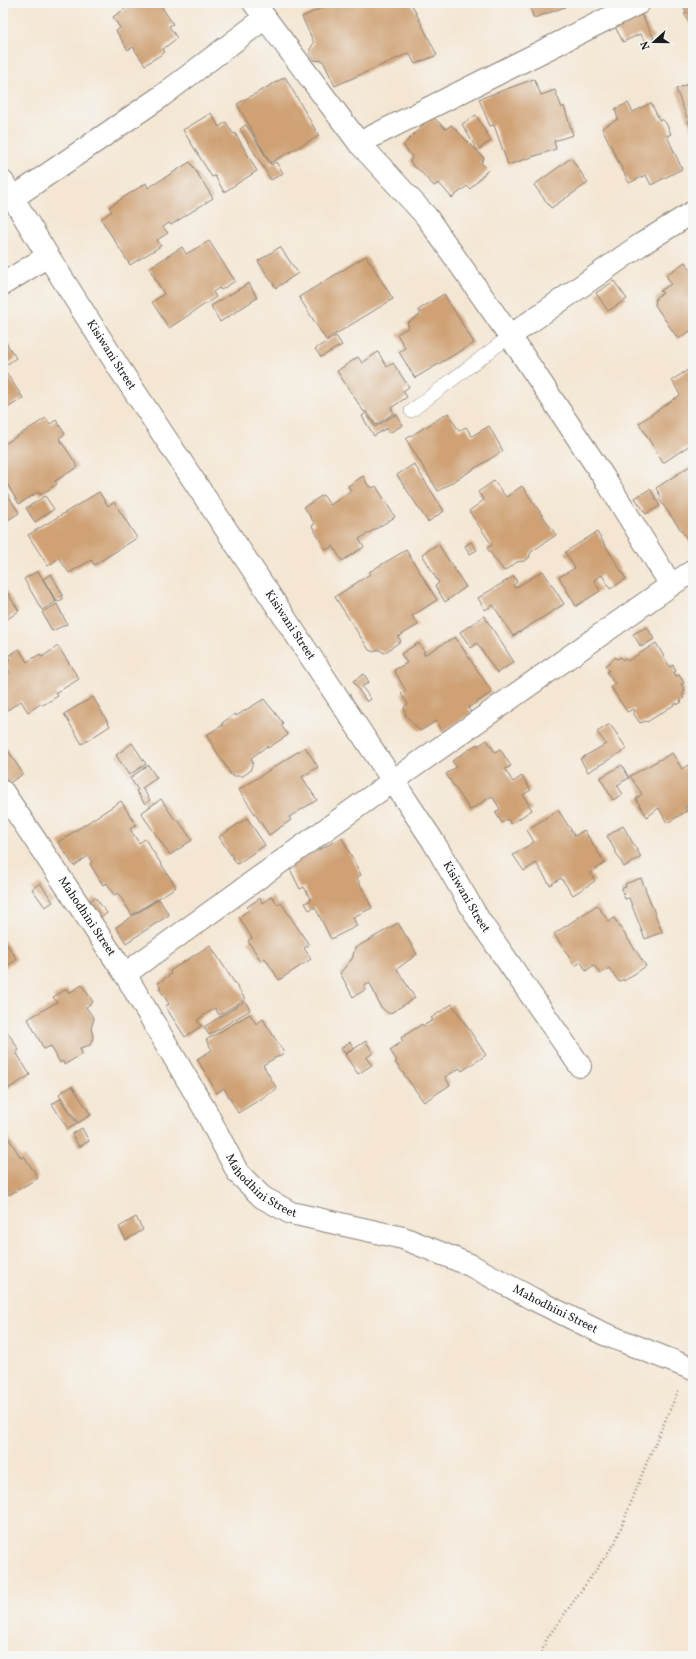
<svg xmlns="http://www.w3.org/2000/svg" width="696" height="1659" viewBox="0 0 696 1659" font-family="Vollkorn,serif">
<style>
.building{fill:#cfa174}
.lines{fill:none;stroke-linecap:round;stroke-linejoin:round}
.lane-casing{stroke:#888178;stroke-width:14}
.street-casing{stroke:#888178;stroke-width:24}
.path{stroke:#888178;stroke-width:2.5;stroke-dasharray:1 3;stroke-linecap:butt}
.lane{stroke:#fff;stroke-width:13}
.street{stroke:#fff;stroke-width:22}
.labels{text-anchor:middle;dominant-baseline:central;stroke-width:3;stroke-linejoin:round;paint-order:stroke}
.street-label{font-size:12px;fill:#1c1c1c;stroke:#f6f6f2}
</style>
<rect width="100%" height="100%" fill="#f6f6f2"/>
<filter id="ink" filterUnits="userSpaceOnUse"><feTurbulence type="fractalNoise" baseFrequency=".025" numOctaves="2"/><feDisplacementMap in="SourceGraphic" scale="8" xChannelSelector="R" yChannelSelector="G"/><feConvolveMatrix kernelMatrix="1 2 1 2 8 2 1 2 1" color-interpolation-filters="sRGB"/></filter>
<filter id="wash" filterUnits="userSpaceOnUse"><feTurbulence type="fractalNoise" baseFrequency=".012" numOctaves="4" result="noise"/><feDisplacementMap in="SourceGraphic" scale="16" xChannelSelector="R" yChannelSelector="G"/><feGaussianBlur stdDeviation="0.9" result="paint"/><feColorMatrix in="noise" values="0 0 0 0 0 0 0 0 0 0 0 0 0 0 0 0 0 1.4 0 .05"/><feComposite in="paint" operator="in"/></filter>
<g filter="url(#wash)">
<rect width="100%" height="100%" fill="#f4e6d3"/>
<g id="blocks">
<g class="building">
<polygon points="133,3 159,3 173,24 169,26 177,38 163,49 165,52 145,65 133,47 128,50 116,31 120,28 113,17"/>
<polygon points="332,3 411,3 437,55 415,64 409,53 335,86 323,61 314,60 310,54 310,49 314,43 302,17"/>
<polygon points="528,3 563,3 565,7 534,18"/>
<polygon points="687,3 693,3 693,28 684,14 687,13 684,8 687,5"/>
<polygon points="639,10 654,38 646,42 640,34 623,42 613,23"/>
<polygon points="285,77 319,136 270,163 237,104"/>
<polygon points="534,79 541,95 555,90 562,108 564,106 573,135 554,141 556,149 508,165 494,125 490,126 479,99"/>
<polygon points="693,82 693,134 676,89"/>
<polygon points="628,103 633,112 651,103 660,121 662,119 666,123 671,134 667,136 682,169 651,185 646,175 629,183 602,128 618,119 615,109"/>
<polygon points="211,113 219,127 226,122 233,134 235,133 257,171 224,192 215,176 212,177 183,130"/>
<polygon points="476,115 491,141 477,150 462,124"/>
<polygon points="432,116 446,129 451,125 484,158 481,163 488,170 470,189 467,186 452,198 439,183 434,186 419,170 413,166 410,161 412,157 403,145"/>
<polygon points="246,125 271,165 276,162 283,173 271,180 240,129"/>
<polygon points="571,158 588,183 551,208 534,185"/>
<polygon points="190,162 213,198 171,225 169,223 163,227 168,233 157,240 161,246 130,265 101,219 112,211 109,207 146,183 148,188"/>
<polygon points="209,241 235,281 221,290 219,288 213,292 216,297 169,328 152,302 164,294 149,268 182,247 186,254"/>
<polygon points="280,247 298,273 276,288 258,261"/>
<polygon points="366,256 393,299 326,340 299,297"/>
<polygon points="685,262 693,274 693,329 678,339 655,305 656,297 663,293 660,291 671,284 666,275"/>
<polygon points="614,281 627,299 608,311 596,293"/>
<polygon points="249,283 257,298 220,322 211,306"/>
<polygon points="444,294 474,343 415,378 399,352 405,348 397,334 409,327 407,323 421,314 418,310"/>
<polygon points="336,336 342,345 321,357 315,349"/>
<polygon points="3,338 16,358 3,367"/>
<polygon points="378,352 387,367 393,363 409,387 403,391 407,397 391,408 394,413 376,425 366,411 364,412 337,371 358,357 362,363"/>
<polygon points="3,368 23,398 3,411"/>
<polygon points="691,368 693,370 693,443 663,463 639,423 680,395 672,380"/>
<polygon points="366,413 375,427 396,414 403,425 389,433 387,428 374,436 362,416"/>
<polygon points="448,413 459,431 466,427 472,436 489,426 503,451 438,491 406,439"/>
<polygon points="46,418 50,424 56,420 65,434 59,438 78,467 55,481 57,484 40,495 38,492 19,504 3,477 3,445"/>
<polygon points="414,464 444,511 428,522 397,475"/>
<polygon points="693,464 693,547 659,499 661,497 656,488"/>
<polygon points="363,476 369,487 371,486 373,488 376,486 395,517 359,539 364,547 342,561 333,546 326,550 312,526 315,524 304,507 323,495 330,505 351,491 348,486"/>
<polygon points="494,481 506,497 522,486 556,535 531,552 529,558 524,561 517,562 504,571 487,548 492,545 469,511 484,500 478,492"/>
<polygon points="3,487 19,513 3,523"/>
<polygon points="650,489 660,506 646,514 635,498"/>
<polygon points="99,492 108,506 114,502 137,538 94,565 91,560 69,573 59,558 48,566 28,535"/>
<polygon points="45,496 54,509 35,522 26,508"/>
<polygon points="597,532 626,579 610,589 602,575 594,580 600,591 576,606 559,577 575,568 565,552"/>
<polygon points="471,542 477,550 470,554 465,546"/>
<polygon points="438,544 466,587 445,602 435,586 439,583 422,554"/>
<polygon points="406,550 437,600 412,616 418,625 398,637 401,641 384,653 378,649 374,652 369,650 335,597 370,574 369,572"/>
<polygon points="38,571 56,602 42,610 24,579"/>
<polygon points="543,571 564,604 513,636 493,605 485,610 478,598 514,576 517,582 513,585 515,588"/>
<polygon points="51,574 63,595 61,596 63,599 57,602 43,579"/>
<polygon points="3,586 19,611 3,622"/>
<polygon points="57,604 67,624 52,631 42,612"/>
<polygon points="484,616 514,662 497,673 477,643 471,648 460,632"/>
<polygon points="647,627 654,639 641,647 633,634"/>
<polygon points="455,637 492,692 468,708 472,713 442,732 436,721 420,731 406,716 404,707 408,704 401,694 406,691 394,670 407,663 401,654 418,643 425,652 423,653 424,655"/>
<polygon points="656,643 670,667 673,665 676,671 674,672 676,676 679,675 684,683 681,684 685,690 683,693 684,695 682,696 684,698 680,701 682,702 677,705 677,703 647,722 646,721 640,723 633,713 635,712 634,709 627,712 611,687 615,684 607,673 609,670 605,666 616,657 617,659 621,657 623,660 625,658 628,661"/>
<polygon points="58,646 79,679 56,693 58,696 43,705 42,703 28,712 21,701 3,713 3,678 11,673 5,662 10,659 8,656 19,649 27,662 40,654 42,657"/>
<polygon points="364,674 369,682 362,687 371,699 367,702 353,681"/>
<polygon points="93,697 110,726 82,744 64,714"/>
<polygon points="264,699 283,723 281,725 288,735 268,748 267,746 251,758 253,762 250,771 243,776 232,776 206,735 223,725 222,723 235,714 236,716"/>
<polygon points="610,724 627,749 588,772 580,759 606,744 597,732"/>
<polygon points="487,740 495,752 500,749 511,766 505,769 513,782 522,776 531,790 523,795 532,810 511,824 507,819 502,823 495,812 500,809 492,796 470,810 446,774 456,767 452,761 477,744 478,746"/>
<polygon points="132,743 146,764 129,775 116,755"/>
<polygon points="6,747 23,774 9,783 3,774 3,749"/>
<polygon points="305,747 318,767 302,777 317,800 289,817 291,820 269,835 239,790"/>
<polygon points="672,753 682,769 688,765 693,774 693,781 689,783 693,788 693,797 692,804 685,807 687,811 667,823 659,808 647,817 636,799 642,794 630,776"/>
<polygon points="148,765 157,778 142,788 150,800 145,804 136,791 138,790 130,778"/>
<polygon points="622,765 629,778 617,785 623,794 613,800 600,778"/>
<polygon points="161,799 176,821 178,820 192,840 170,855 141,813"/>
<polygon points="121,801 136,825 130,829 139,843 145,839 176,887 132,915 118,893 114,895 107,883 103,885 90,864 92,862 88,856 74,866 58,842"/>
<polygon points="558,810 575,836 584,830 605,863 590,873 595,881 573,895 561,878 550,885 536,863 524,871 513,855 534,842 527,830"/>
<polygon points="247,818 265,845 237,864 219,837"/>
<polygon points="623,826 641,857 624,867 607,836"/>
<polygon points="342,838 361,875 357,878 372,908 353,917 357,926 331,939 315,907 309,910 305,903 311,900 304,887 300,889 288,865"/>
<polygon points="641,878 662,932 645,939 629,898 625,899 622,891 622,888 626,887 625,884"/>
<polygon points="40,883 53,902 45,907 32,889"/>
<polygon points="272,896 278,905 281,903 309,945 304,948 311,959 279,980 265,958 261,961 248,941 252,938 239,917 249,910 247,907 260,898 262,903"/>
<polygon points="95,897 107,913 98,920 86,905"/>
<polygon points="159,899 169,915 126,943 116,927"/>
<polygon points="597,905 609,922 614,918 646,966 624,981 623,979 619,982 609,968 600,974 594,965 586,971 581,962 575,966 554,934"/>
<polygon points="398,923 417,954 397,969 415,998 389,1014 380,1006 370,983 364,986 365,990 353,997 340,973 352,959 355,948"/>
<polygon points="3,939 17,959 3,969"/>
<polygon points="210,945 245,999 219,1015 215,1008 197,1020 201,1026 185,1037 165,1006 169,1004 159,988 161,987 158,983 171,974 170,971"/>
<polygon points="82,985 93,1002 86,1007 94,1019 91,1028 93,1037 90,1045 80,1048 82,1054 64,1065 63,1061 60,1063 51,1046 44,1049 28,1019 57,1002 53,997 67,989 69,993"/>
<polygon points="245,1001 250,1010 209,1035 204,1027"/>
<polygon points="452,1004 486,1055 462,1071 460,1068 445,1077 450,1085 424,1102 395,1062 397,1061 390,1050 403,1041 401,1038 422,1024 423,1026 433,1020 431,1018"/>
<polygon points="250,1014 256,1024 263,1019 284,1053 263,1065 277,1089 238,1113 224,1088 217,1093 197,1059 212,1050 206,1040"/>
<polygon points="5,1028 19,1050 16,1052 30,1075 3,1092 3,1029"/>
<polygon points="366,1041 373,1053 366,1058 372,1065 358,1074 345,1055"/>
<polygon points="350,1042 354,1048 345,1054 341,1048"/>
<polygon points="72,1086 91,1115 78,1123 59,1094"/>
<polygon points="60,1099 77,1124 68,1129 52,1104"/>
<polygon points="82,1128 89,1141 79,1147 72,1134"/>
<polygon points="6,1134 21,1158 24,1156 38,1178 9,1195 3,1185 3,1135"/>
<polygon points="136,1217 143,1230 126,1240 119,1227"/>
</g>
</g>
</g>
<g filter="url(#ink)">
<use href="#blocks" fill-opacity="0" stroke="#888178" stroke-width="1"/>
<g class="lines">
<defs>
<polyline id="lane" points="411,411 510,336"/>
<g id="street">
<polyline points="254,3 359,143 426,216 510,336 609,485 671,585"/>
<polyline points="359,143 639,3"/>
<path id="s1" d="M3,182L48,256L119,368L433,841L479,920L580,1066"/>
<polyline points="13,198 159,98 265,18"/>
<polyline points="3,284 48,256"/>
<polyline points="510,336 640,245 693,212"/>
<path id="s2" d="M3,792L125,974L204,1108L238,1173L262,1197L291,1213L403,1238L470,1265L533,1299L602,1333L693,1369"/>
<polyline points="125,974 393,781 671,585 693,571"/>
</g>
</defs>
<use href="#lane" class="lane-casing"/>
<use href="#street" class="street-casing"/>
<g class="path">
<polyline points="692,1344 693,1337"/>
<polyline points="540,1656 546,1640 615,1543 647,1462 679,1389"/>
</g>
<use href="#lane" class="lane"/>
<use href="#street" class="street"/>
</g>
</g>
<g class="labels">
<g class="street-label">
<text stroke="none"><textPath href="#s1" startOffset="204">Kisiwani Street</textPath></text>
<text stroke="none"><textPath href="#s1" startOffset="528">Kisiwani Street</textPath></text>
<text stroke="none"><textPath href="#s1" startOffset="852">Kisiwani Street</textPath></text>
<text stroke="none"><textPath href="#s2" startOffset="150">Mahodhini Street</textPath></text>
<text stroke="none"><textPath href="#s2" startOffset="474">Mahodhini Street</textPath></text>
<text stroke="none"><textPath href="#s2" startOffset="798">Mahodhini Street</textPath></text>
</g>
</g>
<rect width="696" height="1659" fill="none" stroke="#f6f6f2" stroke-width="16"/>
<g transform="translate(654 42) rotate(249)" stroke="#f6f6f2" stroke-width="3" paint-order="stroke">
<path d="M0-3L7 15L0 10L-7 15Z" fill="#1c1c1c"/>
<text y="-6" font-size="11" font-weight="bold" text-anchor="middle" fill="#1c1c1c">N</text>
</g>
</svg>
